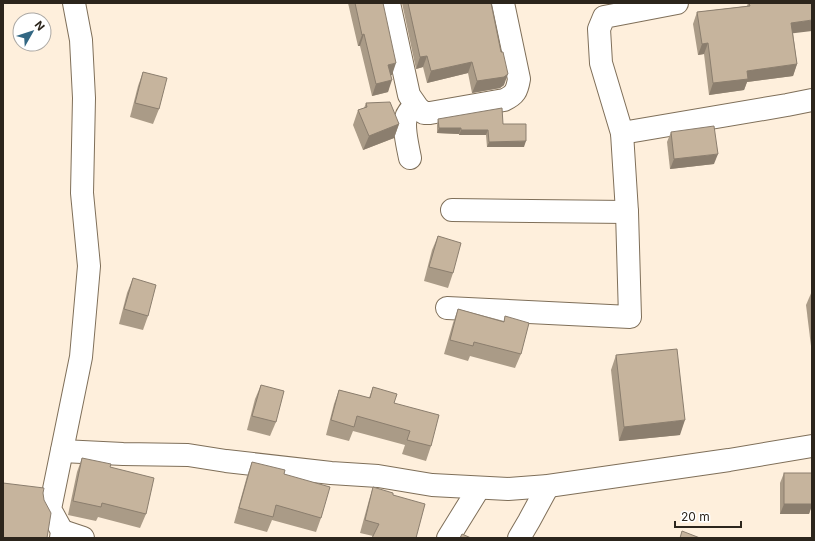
<svg xmlns="http://www.w3.org/2000/svg" width="815" height="541" viewBox="0 0 815 541" font-family="Inter,sans-serif">
<style>
.lines{fill:none;stroke-linecap:round;stroke-linejoin:round}
.minor-casing{stroke:#7f6f59;stroke-width:24}
.minor{stroke:#fff;stroke-width:22}
.wall{fill:#aa9b87}
.shaded-wall{fill:#8b7e6e}
.building{fill:#c6b49d;stroke:#8b7e6e}
</style>
<rect width="100%" height="100%" fill="#feefdc"/>
<g class="lines">
<defs>
<g id="minor">
<path d="M389,3L409,95L418,108L424,113H430L504,100C515,95 517,91 519,79L503,3"/>
<polyline points="622,133 787,105 812,100"/>
<path d="M410,158C408,148 403,127 406,118C407,113 411,109 415,105"/>
<polyline points="452,210 627,212"/>
<polyline points="447,308 630,317 627,212 622,133 601,63 599,29 604,17 677,3"/>
<polyline points="62,451 123,454 188,455 226,461 331,473 378,476 432,485 508,489 548,486 729,460 812,446"/>
<polyline points="62,531 83,538"/>
<polyline points="61,538 62,531 50,509 81,357 89,266 82,193 84,98 81,40 74,3"/>
<polyline points="448,538 479,488"/>
<polyline points="519,538 529,521 548,486"/>
</g>
</defs>
<use href="#minor" class="minor-casing"/>
<use href="#minor" class="minor"/>
</g>
<g class="wall">
<polygon points="348,3 383,3 392,75 391,75 388,92 372,96 360,46 358,46"/>
<polygon points="402,3 491,3 504,85 500,88 472,93 468,73 427,83 423,67 416,69"/>
<polygon points="748,3 812,3 793,33 797,64 793,76 747,82 744,90 709,95 704,54 698,55 693,24 697,12 747,6"/>
<polygon points="143,72 159,109 153,124 130,117 138,86"/>
<polygon points="366,103 399,124 394,138 363,150 353,125 358,110 364,108"/>
<polygon points="438,119 503,124 524,147 487,147 486,135 459,135 459,134 437,133 437,125"/>
<polygon points="671,132 714,164 670,169 667,142"/>
<polygon points="438,236 453,273 448,288 424,281 432,250"/>
<polygon points="133,278 148,316 143,330 119,324 127,293"/>
<polygon points="812,291 812,346 811,346 806,305"/>
<polygon points="458,309 504,321 505,316 521,354 515,368 470,356 468,361 444,354 453,323"/>
<polygon points="616,355 680,435 619,441 611,370"/>
<polygon points="261,385 276,422 270,436 247,430 255,399"/>
<polygon points="373,387 394,403 431,446 426,461 402,454 405,445 353,431 349,441 326,435 334,404 339,390 369,398"/>
<polygon points="82,458 110,467 146,514 140,528 98,517 96,521 68,515 77,472"/>
<polygon points="252,462 284,474 321,518 316,532 272,520 267,532 234,523 247,476"/>
<polygon points="784,473 812,473 812,505 809,514 780,514 780,483"/>
<polygon points="373,487 393,495 416,538 373,536 360,533 369,500"/>
</g>
<g class="shaded-wall">
<polygon points="812,20 812,31 787,34 791,23"/>
<polygon points="364,34 360,46 358,46 362,35"/>
<polygon points="708,43 704,54 698,55 702,44"/>
<polygon points="427,56 423,67 416,69 420,57"/>
<polygon points="472,62 468,73 427,83 431,71"/>
<polygon points="396,63 392,75 384,77 388,65"/>
<polygon points="797,64 793,76 747,82 744,90 709,95 713,83 747,71"/>
<polygon points="508,74 504,85 500,88 472,93 477,81"/>
<polygon points="392,80 388,92 372,96 376,84"/>
<polygon points="399,124 394,138 363,150 369,136"/>
<polygon points="439,128 461,128 459,134 437,133"/>
<polygon points="461,130 488,130 486,135 459,135"/>
<polygon points="526,141 524,147 487,147 489,142"/>
<polygon points="718,154 714,164 670,169 674,159"/>
<polygon points="685,420 680,435 619,441 624,427"/>
<polygon points="784,504 812,504 812,505 809,514 780,514"/>
</g>
<g class="building">
<polygon points="355,3 383,3 396,63 388,65 392,80 376,84 364,34 362,35"/>
<polygon points="408,3 491,3 501,52 503,52 508,74 504,77 477,81 472,62 431,71 427,56 420,57"/>
<polygon points="749,3 812,3 812,20 791,23 797,64 747,71 748,79 713,83 708,43 702,44 697,12 750,6"/>
<polygon points="143,72 167,78 159,109 135,103"/>
<polygon points="390,102 399,124 369,136 358,110 367,107 366,103"/>
<polygon points="502,108 503,124 526,124 526,141 489,142 488,130 461,130 461,128 439,128 438,119"/>
<polygon points="714,126 718,154 674,159 671,132"/>
<polygon points="438,236 461,243 453,273 429,267"/>
<polygon points="133,278 156,285 148,316 124,309"/>
<polygon points="458,309 504,322 505,316 529,323 521,354 474,342 473,346 450,340"/>
<polygon points="677,349 685,420 624,427 616,355"/>
<polygon points="261,385 284,391 276,422 252,416"/>
<polygon points="373,387 397,394 394,403 439,415 431,446 407,440 410,431 357,416 354,427 331,420 339,390 370,398"/>
<polygon points="82,458 111,464 110,467 154,478 146,514 102,503 101,507 73,501"/>
<polygon points="252,462 285,470 284,474 330,487 321,518 276,505 273,517 239,508"/>
<rect x="784" y="473" width="28" height="31"/>
<polygon points="3,483 44,488 43,493 44,500 51,513 47,538 3,538"/>
<polygon points="373,487 393,493 393,495 425,504 416,538 372,538 379,524 365,520"/>
<polygon points="682,531 700,538 680,538"/>
<polygon points="462,534 471,538 460,538"/>
</g>
<rect width="815" height="541" fill="none" stroke="#2c251c" stroke-width="8"/>
<g transform="translate(32 32) rotate(51)"><circle r="19" fill="#ffffff" stroke="#aba8a4"/>
<path d="M0-3L7 15L0 10L-7 15Z" fill="#326783"/>
<text y="-6" font-size="11" font-weight="bold" text-anchor="middle" fill="#2c251c">N</text>
</g>
<path d="M675 521v6h66v-6" fill="none" stroke="#2c251c" stroke-width="2"/>
<text x="681" y="521" font-size="12" fill="#2c251c" stroke="#ffffff" stroke-width="3" paint-order="stroke">20 m</text>
</svg>
